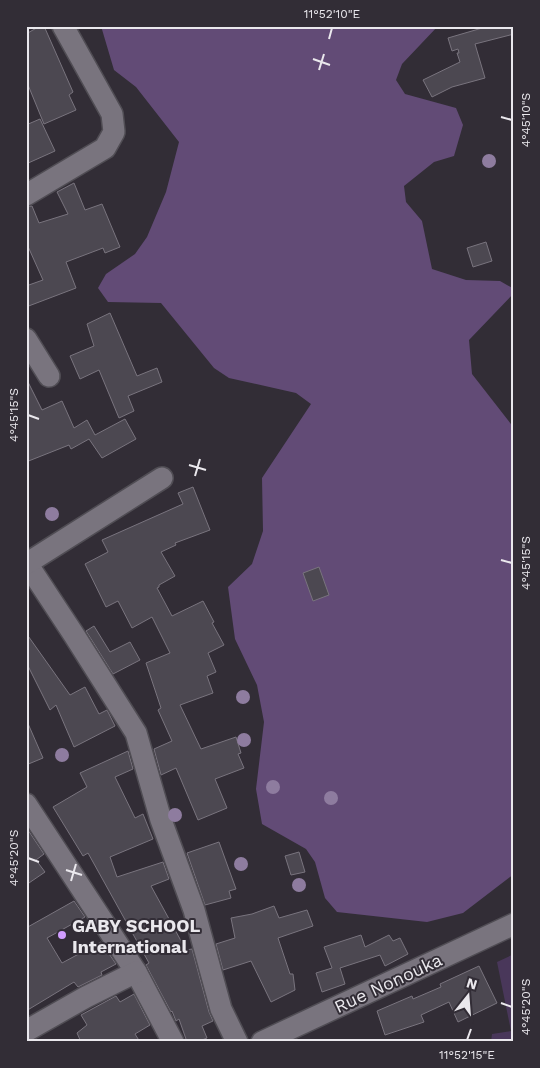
<svg xmlns="http://www.w3.org/2000/svg" width="540" height="1068" viewBox="0 0 540 1068" font-family="'Work Sans',sans-serif">
<style>
.green{fill:#49375a}
.forest{fill:#624b76}
.building{fill:#4c4851;stroke:#79747e}
.lines{fill:none;stroke-linecap:round;stroke-linejoin:round}
.street-casing{stroke:#504d54;stroke-width:24}
.street{stroke:#79747e;stroke-width:21}
.tree{fill:#8e7c9f}
.ticks{fill:none;stroke:#eae8ed;stroke-width:2}
.poi-dot{fill:#d09dff;stroke:#322d36;stroke-width:2}
.labels{text-anchor:middle;dominant-baseline:central;stroke-width:4;stroke-linejoin:round;paint-order:stroke}
.poi-label{font-size:18px;font-weight:bold;fill:#eae8ed;stroke:#322d36;text-anchor:start}
.street-label{font-size:18px;fill:#eae8ed;stroke:#322d36}
.neatline{fill:none;stroke:#eae8ed;stroke-width:2}
.ticks-label{font-size:12px;text-anchor:middle;fill:#eae8ed}
</style>
<rect width="100%" height="100%" fill="#322d36"/>
<polygon class="green" points="514,954 514,1042 491,1042 492,1034 511,1031 497,962"/>
<polygon class="forest" points="101,26 438,26 402,64 396,80 405,94 456,108 463,125 454,156 434,162 404,186 406,202 422,221 432,269 466,280 500,281 514,289 514,293 469,340 472,374 514,428 514,874 463,913 427,922 337,912 325,898 315,862 306,849 262,824 256,789 264,722 257,685 235,639 228,587 252,564 263,531 262,478 311,404 296,393 229,378 214,368 161,303 108,302 98,288 106,274 135,254 147,237 166,192 179,142 136,87 114,70"/>
<g class="building">
<polygon points="40,26 44,26 73,92 69,95 76,110 44,124 26,80 26,34"/>
<polygon points="489,26 514,26 514,34 475,44 485,78 452,87 432,97 423,80 460,62 457,53 459,53 458,49 452,51 448,38"/>
<polygon points="40,119 55,151 26,164 26,125"/>
<polygon points="74,183 85,210 102,204 120,247 105,253 103,248 66,262 76,288 26,307 26,286 43,280 26,242 26,207 32,206 39,223 68,214 57,192"/>
<polygon points="486,242 492,261 473,267 467,248"/>
<polygon points="110,313 137,376 157,368 162,382 128,396 134,411 119,418 99,370 80,379 70,356 94,346 87,324"/>
<polygon points="26,378 42,410 62,401 74,428 87,420 95,435 125,419 136,439 102,458 89,439 71,449 69,445 26,462"/>
<polygon points="193,487 210,530 175,543 176,545 161,552 175,576 159,585 159,587 157,588 172,616 203,601 214,622 212,623 224,645 208,653 216,672 207,676 213,693 180,705 201,749 236,737 241,753 238,754 244,768 215,779 227,808 198,820 176,768 161,775 154,749 172,741 158,710 161,708 146,663 170,653 152,617 132,628 118,601 106,607 85,564 108,552 102,540 183,504 178,493"/>
<polygon points="319,567 329,595 313,601 303,573"/>
<polygon points="94,626 110,652 130,642 140,660 113,674 86,631"/>
<polygon points="26,633 70,695 85,687 99,714 107,710 115,726 74,747 56,705 50,710 26,662"/>
<polygon points="26,719 43,758 26,765"/>
<polygon points="128,751 133,769 115,777 135,818 143,814 153,839 110,857 117,877 163,862 169,879 151,886 186,950 192,949 209,1012 213,1021 202,1026 207,1038 197,1042 187,1042 179,1019 176,1021 172,1011 171,1012 146,965 149,963 88,853 83,856 53,807 87,787 80,773"/>
<polygon points="26,827 44,854 36,860 45,872 26,885"/>
<polygon points="219,842 236,889 229,891 231,898 205,905 187,853"/>
<polygon points="299,852 305,872 291,875 285,856"/>
<polygon points="74,901 85,917 47,938 62,963 101,942 116,964 101,972 102,975 78,987 74,982 26,1011 26,928"/>
<polygon points="274,906 279,918 307,910 313,926 278,938 290,974 293,974 295,990 271,1002 251,961 223,970 216,944 235,938 231,918 252,914"/>
<polygon points="361,935 365,947 389,935 393,941 400,938 408,954 385,966 380,955 340,968 345,984 322,992 316,973 332,968 324,947"/>
<polygon points="479,966 497,1003 458,1022 449,1002 421,1015 424,1022 385,1035 377,1011 412,996 413,999 441,987 440,984"/>
<polygon points="134,994 150,1025 135,1034 140,1042 81,1042 77,1033 87,1025 81,1015 116,996 120,1002"/>
</g>
<g class="lines">
<defs>
<g id="street">
<polyline points="26,195 105,148 114,132 112,114 63,26"/>
<polyline points="26,339 49,376"/>
<polyline points="26,562 74,635 136,733 161,820 194,910 221,1009 237,1042"/>
<polyline points="26,564 162,478"/>
<polyline points="26,804 136,972 173,1042"/>
<polyline points="26,1031 86,997 136,972"/>
<polyline points="262,1042 514,924"/>
</g>
</defs>
<use href="#street" class="street-casing"/>
<use href="#street" class="street"/>
</g>
<g class="tree">
<circle cx="489" cy="161" r="7"/>
<circle cx="52" cy="514" r="7"/>
<circle cx="243" cy="697" r="7"/>
<circle cx="244" cy="740" r="7"/>
<circle cx="62" cy="755" r="7"/>
<circle cx="273" cy="787" r="7"/>
<circle cx="331" cy="798" r="7"/>
<circle cx="175" cy="815" r="7"/>
<circle cx="241" cy="864" r="7"/>
<circle cx="299" cy="885" r="7"/>
</g>
<path class="ticks" d="M329,39L332,28M313,59L330,65M319,70L324,54M501,117L512,120M28,415L39,419M189,465L206,470M195,476L200,459M501,560L512,563M28,858L39,862M66,870L82,875M71,881L76,864M501,1003L512,1007M467,1040L471,1029"/>
<circle class="poi-dot" cx="62" cy="935" r="5"/>
<g class="labels">
<g class="poi-label">
<text x="72" y="925">GABY SCHOOL<tspan x="72" dy="21">International</tspan></text>
</g>
<g class="street-label">
<text transform="translate(388 983) rotate(-25)">Rue Nonouka</text>
</g>
</g>
<rect width="540" height="1068" fill="none" stroke="#322d36" stroke-width="55"/>
<g transform="translate(468 996) rotate(17)" stroke="#322d36" stroke-width="4" paint-order="stroke">
<path d="M0-4L9 19L0 12L-9 19Z" fill="#eae8ed"/>
<text y="-8" font-size="14" font-weight="bold" text-anchor="middle" fill="#eae8ed">N</text>
</g>
<rect x="28" y="28" width="484" height="1012" class="neatline"/>
<g class="ticks-label">
<text x="332" y="18">11°52'10"E</text>
<text transform="translate(526 120) rotate(-90)" y="4">4°45'10"S</text>
<text transform="translate(14 415) rotate(-90)" y="4">4°45'15"S</text>
<text transform="translate(526 563) rotate(-90)" y="4">4°45'15"S</text>
<text transform="translate(14 858) rotate(-90)" y="4">4°45'20"S</text>
<text transform="translate(526 1007) rotate(-90)" y="4">4°45'20"S</text>
<text x="467" y="1059">11°52'15"E</text>
</g>
</svg>
